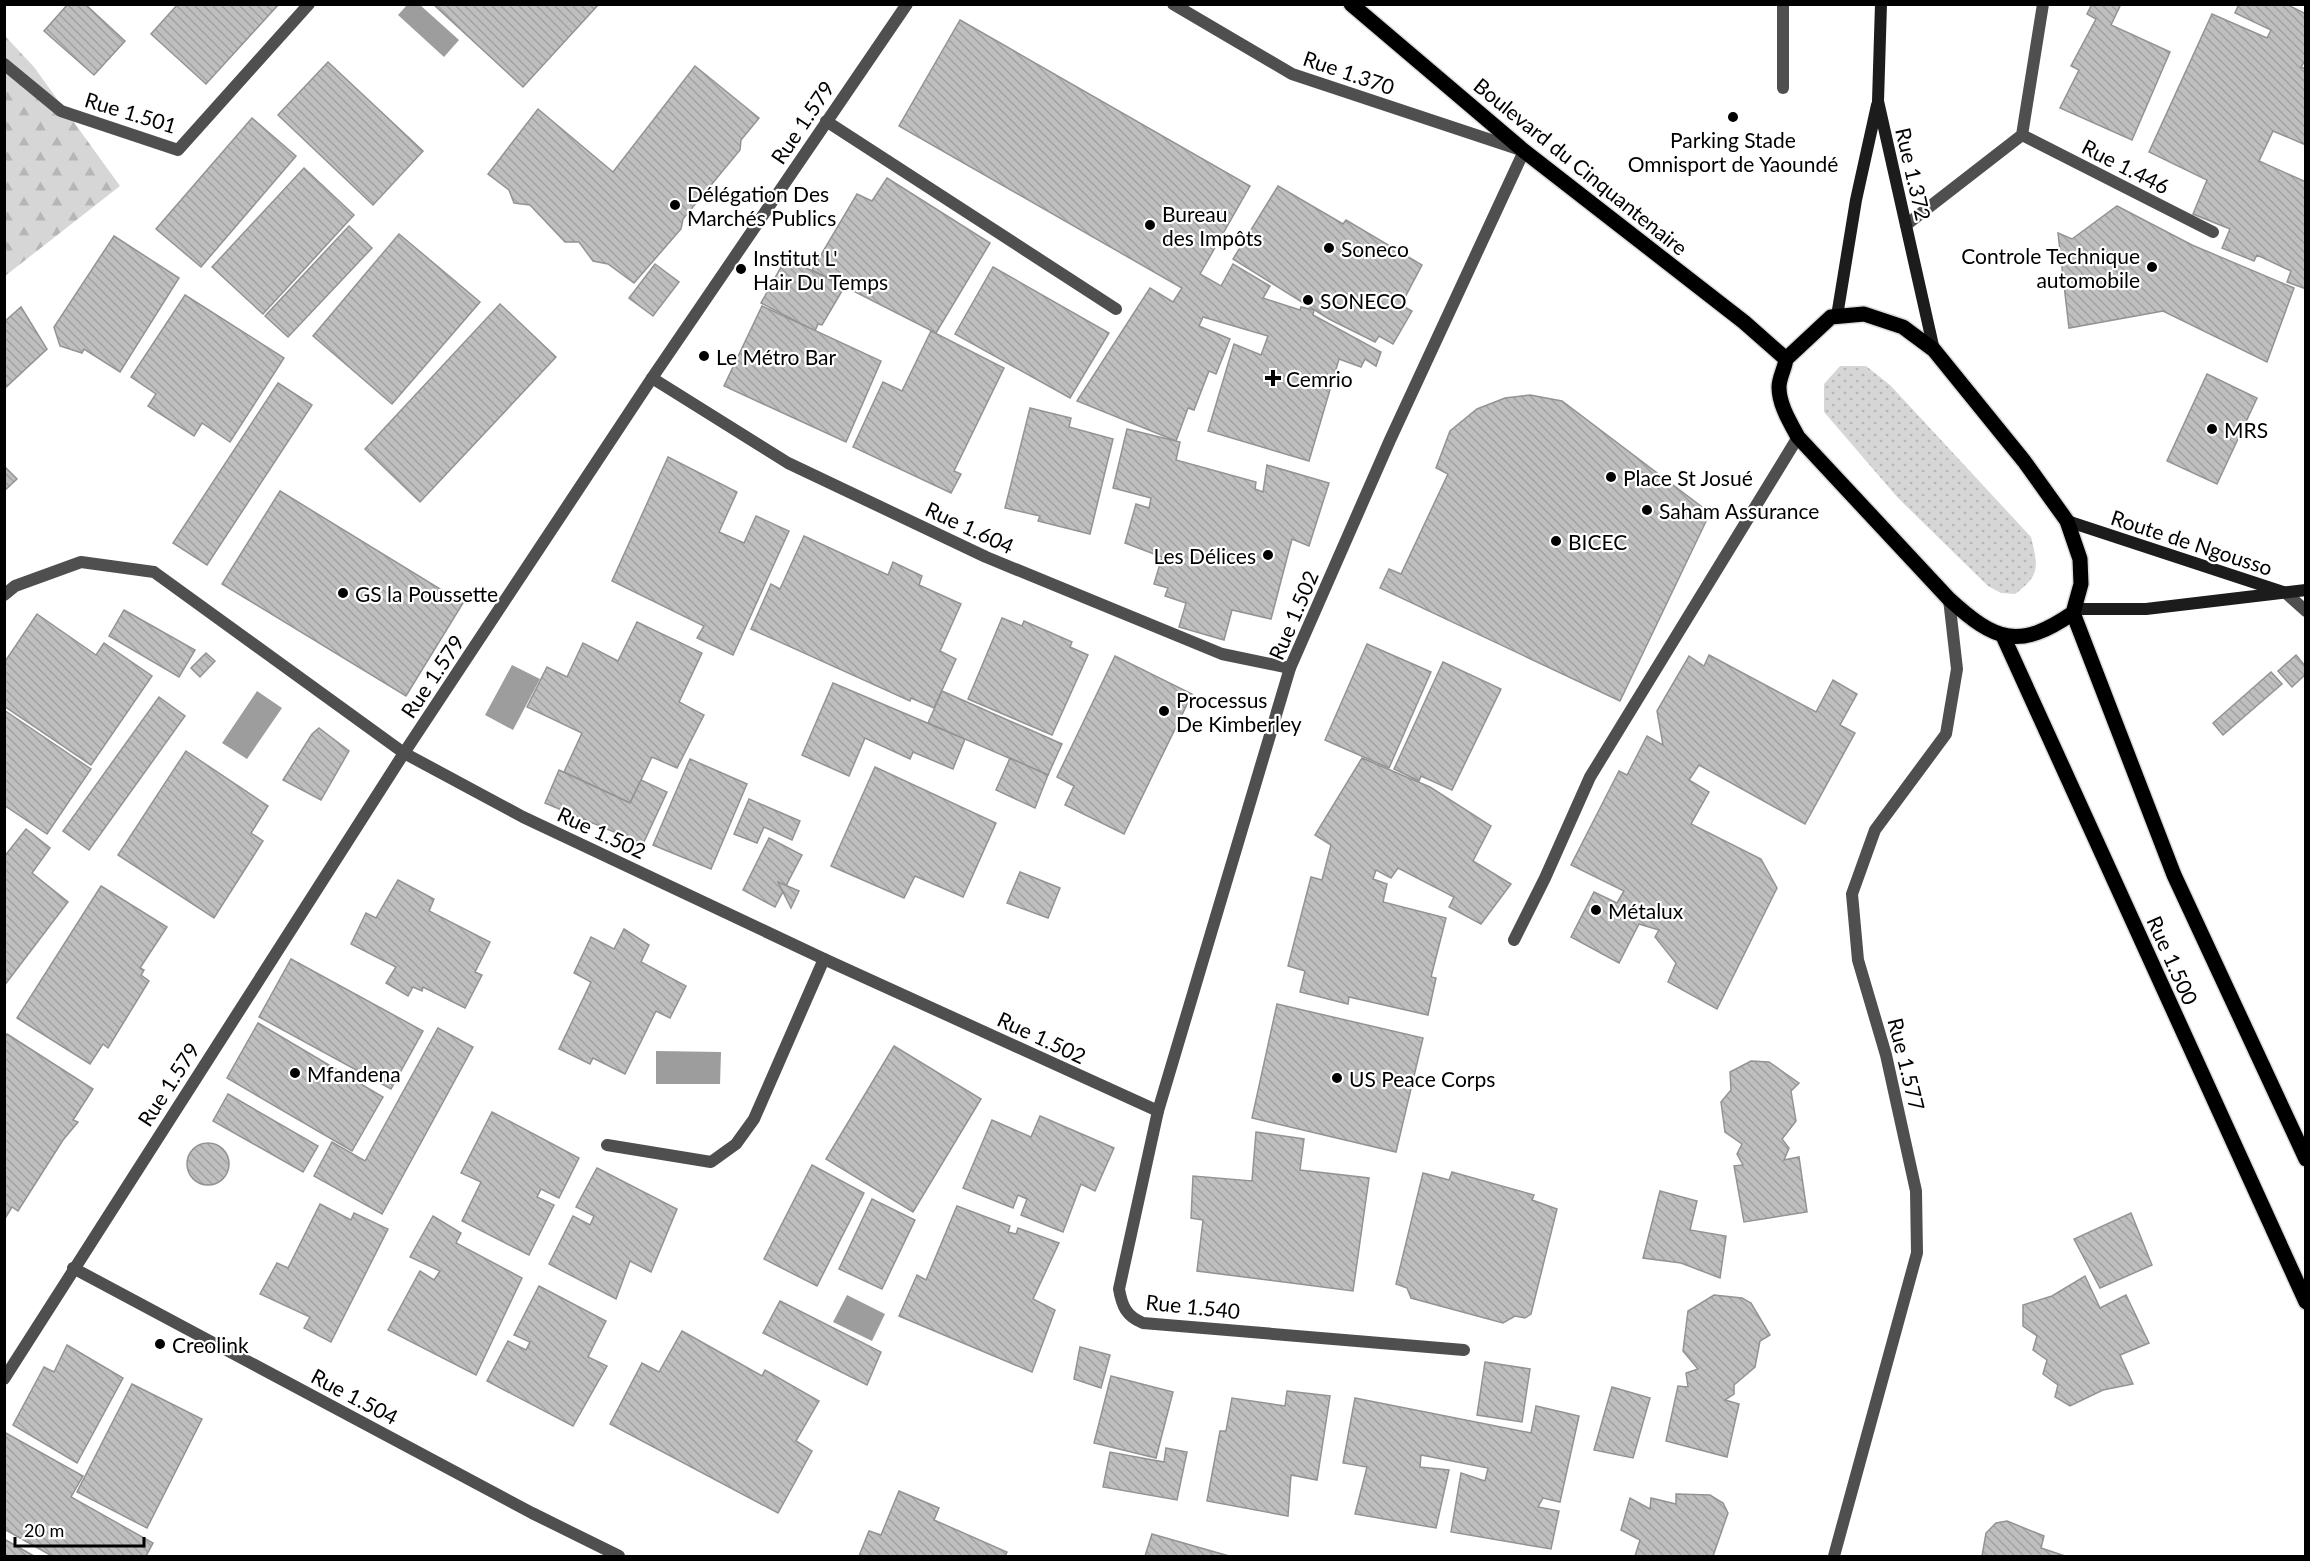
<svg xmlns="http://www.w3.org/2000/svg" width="2310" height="1561" viewBox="0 0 2310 1561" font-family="Lato,sans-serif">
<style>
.forest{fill:url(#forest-firs)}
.park{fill:url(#park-dots)}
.water{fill:#9d9d9d}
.building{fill:url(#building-back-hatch);stroke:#939393;stroke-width:1.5}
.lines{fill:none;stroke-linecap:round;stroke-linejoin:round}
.primary-casing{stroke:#dbdbdb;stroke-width:18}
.lane{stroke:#4f4f4f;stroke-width:12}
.street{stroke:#4f4f4f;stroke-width:12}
.secondary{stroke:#1c1c1c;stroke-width:12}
.primary{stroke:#000;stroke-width:15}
.poi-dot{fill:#000;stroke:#fff;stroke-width:2}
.labels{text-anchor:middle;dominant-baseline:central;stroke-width:4.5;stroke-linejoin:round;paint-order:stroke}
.street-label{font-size:21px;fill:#000;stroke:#fff}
.poi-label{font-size:21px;fill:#000;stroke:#fff;text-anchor:start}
</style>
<defs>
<pattern id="forest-firs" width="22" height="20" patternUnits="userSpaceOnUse" patternTransform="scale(1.5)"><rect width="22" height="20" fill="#d6d6d6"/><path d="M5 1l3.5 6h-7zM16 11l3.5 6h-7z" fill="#b6b6b6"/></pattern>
<pattern id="park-dots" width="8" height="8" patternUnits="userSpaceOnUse" patternTransform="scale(1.5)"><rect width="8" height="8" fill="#d6d6d6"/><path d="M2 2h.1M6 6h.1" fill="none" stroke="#b6b6b6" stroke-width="1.8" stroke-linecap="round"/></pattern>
<pattern id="building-back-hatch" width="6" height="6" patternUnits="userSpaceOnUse" patternTransform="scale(1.5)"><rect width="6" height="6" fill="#bfbfbf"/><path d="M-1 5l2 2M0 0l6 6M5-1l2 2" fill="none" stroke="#a2a2a2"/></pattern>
</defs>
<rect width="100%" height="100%" fill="#fff"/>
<polygon class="forest" points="5,36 34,67 120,186 5,276"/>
<path class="park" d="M1840,366H1866L1890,385L2031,537C2038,566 2041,575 2015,594L2001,593L1988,586L1898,498L1824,412V384Z"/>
<g class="water">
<polygon points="407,5 420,5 459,40 444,57 398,15"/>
<polygon points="512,665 540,679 513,730 485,715"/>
<polygon points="257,691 282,708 247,759 222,743"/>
<polygon points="656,1051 721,1052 720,1084 656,1084"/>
<polygon points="847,1295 885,1314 872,1341 833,1322"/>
</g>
<g class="building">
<polygon points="68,4 85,4 125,41 94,75 44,31"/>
<polygon points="178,4 279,4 206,84 151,34"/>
<polygon points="433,4 599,4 523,87"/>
<polygon points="2092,4 2121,4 2111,25 2170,52 2132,140 2060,108 2079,70 2071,66 2096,19 2087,14"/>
<polygon points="2239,4 2286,4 2306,14 2306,59 2301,67 2306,69 2306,145 2273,131 2259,161 2306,182 2306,289 2287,282 2291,271 2257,255 2254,261 2222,248 2230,229 2193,214 2207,180 2149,152 2212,14 2267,38 2271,30 2235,13"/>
<polygon points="960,20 1250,186 1200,274 1221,286 1233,264 1270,286 1263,298 1300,310 1301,307 1314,310 1313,315 1381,352 1376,366 1365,359 1361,367 1339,359 1309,461 1208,431 1234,344 1261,355 1268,336 1203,317 1199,326 1230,339 1216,374 1209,371 1194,410 1188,408 1176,441 1077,401 1150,288 1173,302 1182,288 899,126"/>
<polygon points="328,62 423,151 373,205 278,115"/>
<polygon points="695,66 759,118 741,140 740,150 683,219 681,229 634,283 608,264 593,261 579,242 565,242 530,205 514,203 509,190 488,174 538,109 613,172"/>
<polygon points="252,118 296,156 201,267 156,229"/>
<polygon points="304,168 354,215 263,314 212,267"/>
<polygon points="887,178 990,243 936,333 812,270 857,194 872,201"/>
<polygon points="1278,186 1343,224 1346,220 1422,265 1401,305 1412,311 1393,344 1379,336 1375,342 1329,319 1233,259"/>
<polygon points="2117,206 2192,245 2294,288 2267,362 2163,311 2069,328 2058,233 2072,239"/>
<polygon points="349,226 372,248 288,337 265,316"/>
<polygon points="399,234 480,302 392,404 313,336"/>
<polygon points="114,236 179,278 120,372 84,349 82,353 60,346 54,327"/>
<polygon points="786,258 837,283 835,287 842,291 822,325 818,324 815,331 761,303"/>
<polygon points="655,264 679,282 653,316 629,298"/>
<polygon points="993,267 1109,333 1070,398 955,334"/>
<polygon points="185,295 284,358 230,442 202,423 194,436 148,406 156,394 131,377"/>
<polygon points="500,304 556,357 420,502 365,449"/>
<polygon points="762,306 881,361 846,442 724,386"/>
<polygon points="21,307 47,349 4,389 4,322"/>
<polygon points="931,331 1004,368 954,471 961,474 951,493 853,447 883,382 902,391"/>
<polygon points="2207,374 2257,398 2217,484 2167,461"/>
<polygon points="278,383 312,405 207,565 173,543"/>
<polygon points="1530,395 1562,401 1710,513 1620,701 1380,588 1389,569 1401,574 1448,474 1436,468 1450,431 1477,409 1505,398"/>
<polygon points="1030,408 1071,418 1069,427 1113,439 1090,534 1038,521 1040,516 1005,508"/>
<polygon points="1127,429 1180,442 1176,460 1256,482 1255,489 1263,492 1267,465 1329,483 1309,546 1292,539 1271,619 1232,610 1224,640 1179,627 1186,603 1165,596 1168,588 1154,584 1162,557 1125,543 1136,504 1149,508 1151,498 1113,488"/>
<polygon points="668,457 737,492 719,532 744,543 756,516 789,531 733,655 697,638 704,626 612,581"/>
<polygon points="4,466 17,479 4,491"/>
<polygon points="280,491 463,603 406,696 222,584"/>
<polygon points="804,536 888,575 893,562 922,576 919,585 961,604 940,651 956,659 934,708 911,698 910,701 751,629 771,584 780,589"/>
<polygon points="124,610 195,650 179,677 109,636"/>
<polygon points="37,614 96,655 104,643 152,676 91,765 4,706 4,663"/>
<polygon points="1002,618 1022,626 1024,621 1072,642 1070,647 1088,655 1052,735 968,699"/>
<polygon points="637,622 702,653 679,702 704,715 677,768 652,757 630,803 564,772 582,733 527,707 547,667 567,677 583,643 618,661"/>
<polygon points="1367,644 1431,672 1389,768 1325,740"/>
<polygon points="206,653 215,661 200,677 191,668"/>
<polygon points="1709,655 1816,712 1833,680 1857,694 1840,725 1855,733 1805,824 1699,765 1689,780 1709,792 1691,824 1761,859 1777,888 1717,1009 1668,982 1676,963 1655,937 1659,930 1639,924 1619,963 1571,937 1594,892 1617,903 1624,891 1571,865 1619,771 1627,775 1647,736 1663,745 1657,711 1689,656 1704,666"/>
<polygon points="2296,655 2306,667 2306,674 2292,687 2278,671"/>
<polygon points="1115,656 1192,694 1124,834 1065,805 1074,786 1057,777"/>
<polygon points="1443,662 1501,689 1452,790 1421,776 1419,781 1394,769"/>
<polygon points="2271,672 2282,684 2223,735 2213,723"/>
<polygon points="833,683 965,739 953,769 913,752 910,759 865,738 849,776 802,755"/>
<polygon points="942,691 1062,744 1048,775 928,723"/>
<polygon points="159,697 185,716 89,850 63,831"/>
<polygon points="4,710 91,769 47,834 4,805"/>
<polygon points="319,728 349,751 321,800 283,780 312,734"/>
<polygon points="186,751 268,806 251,833 263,841 214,918 118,855"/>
<polygon points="1010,758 1048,775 1035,808 996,790"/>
<polygon points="1362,758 1430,787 1491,826 1473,861 1511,884 1481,924 1449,907 1454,897 1398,868 1391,878 1376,870 1373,879 1387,884 1383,902 1446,918 1431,977 1436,978 1428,1015 1349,997 1348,1004 1300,992 1305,971 1288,966 1311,877 1322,880 1331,845 1315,835"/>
<polygon points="690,759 747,784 711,869 653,845"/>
<polygon points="875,767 996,823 963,897 915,876 904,898 831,866"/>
<polygon points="559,770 630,803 641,780 667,792 643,844 545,803"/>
<polygon points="749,799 800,821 792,840 764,827 757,843 734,834"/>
<polygon points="26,829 50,848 32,873 68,902 4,986 4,857"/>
<polygon points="769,838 802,855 775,907 743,890"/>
<polygon points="1020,872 1060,888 1048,918 1007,903"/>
<polygon points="398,880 434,899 429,911 490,942 475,972 482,975 465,1008 423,987 422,991 413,987 408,996 386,983 396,967 351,944 366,913 376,918"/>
<polygon points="778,882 799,891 791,908"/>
<polygon points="101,886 167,927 140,968 144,970 141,975 149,981 108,1048 103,1044 90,1064 17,1018"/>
<polygon points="624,929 649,945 641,962 686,986 670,1018 656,1011 625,1074 593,1058 590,1064 559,1049 591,982 574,973 591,937 614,949"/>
<polygon points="291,959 423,1031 391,1089 259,1017"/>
<polygon points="1277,1004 1423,1038 1396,1152 1252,1118"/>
<polygon points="258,1023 383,1097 352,1151 227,1078"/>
<polygon points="438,1028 473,1047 382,1214 314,1176 332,1142 365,1161"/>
<polygon points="7,1034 93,1089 73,1120 78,1122 63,1140 18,1211 12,1207 4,1220 4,1039"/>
<polygon points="894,1046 981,1099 913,1212 826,1159"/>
<polygon points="1751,1061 1769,1062 1799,1083 1791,1091 1796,1121 1782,1139 1789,1148 1784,1160 1799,1157 1807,1212 1744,1222 1734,1166 1743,1165 1737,1154 1742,1144 1725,1132 1721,1102 1731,1090 1730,1072"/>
<polygon points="228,1094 318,1146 303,1172 213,1121"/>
<polygon points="492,1112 579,1158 559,1198 541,1189 537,1197 554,1205 529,1255 462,1221 481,1182 461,1173"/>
<polygon points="1040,1116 1114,1148 1095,1191 1081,1184 1063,1232 1021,1215 1027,1199 1018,1195 1013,1208 963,1188 992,1120 1031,1137"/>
<polygon points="1256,1132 1304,1139 1300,1170 1369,1178 1353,1291 1197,1271 1203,1220 1191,1218 1193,1176 1252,1181"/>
<circle cx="208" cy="1164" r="21"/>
<polygon points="812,1165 864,1193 817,1286 764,1259"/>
<polygon points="597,1168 677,1209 651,1272 630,1261 616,1299 549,1264 573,1216 590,1225 594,1216 576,1207"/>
<polygon points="1452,1172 1534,1195 1532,1200 1557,1209 1531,1314 1525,1318 1515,1316 1503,1323 1411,1298 1407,1288 1396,1284 1423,1173 1449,1180"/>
<polygon points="1660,1191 1697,1201 1690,1230 1726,1236 1720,1278 1681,1263 1643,1258"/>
<polygon points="872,1199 915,1220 882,1289 839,1269"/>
<polygon points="320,1204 351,1220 354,1213 388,1229 331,1342 304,1328 310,1317 260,1294 277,1263 288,1268"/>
<polygon points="957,1206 1010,1226 1008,1232 1016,1234 1018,1228 1059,1243 1033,1299 1055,1310 1032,1372 899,1316 917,1275 926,1280"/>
<polygon points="2131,1213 2152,1265 2100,1288 2074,1239"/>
<polygon points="433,1216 461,1233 456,1243 522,1278 476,1375 388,1330 420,1271 434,1280 440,1271 410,1257"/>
<polygon points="2085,1276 2100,1308 2126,1295 2149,1343 2120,1355 2133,1384 2103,1390 2070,1406 2055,1397 2058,1385 2043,1374 2047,1360 2033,1350 2037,1336 2023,1326 2023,1305 2052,1296"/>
<polygon points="539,1286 606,1321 588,1357 607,1366 573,1426 487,1381 508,1341 526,1350 530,1342 514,1335"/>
<polygon points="1714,1295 1742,1298 1751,1303 1770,1335 1760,1341 1755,1367 1734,1385 1734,1394 1725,1400 1739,1404 1727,1457 1666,1441 1678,1386 1688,1387 1686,1373 1698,1369 1683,1351 1688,1311"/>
<polygon points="780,1301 881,1352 867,1385 763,1333"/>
<polygon points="682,1331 762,1376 765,1370 819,1401 796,1441 812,1451 778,1513 610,1424 642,1363 659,1372"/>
<polygon points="67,1345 123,1378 77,1463 13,1425 44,1367 54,1372"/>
<polygon points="1080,1347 1110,1355 1101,1388 1074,1379"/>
<polygon points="1485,1362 1530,1369 1522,1422 1477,1415"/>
<polygon points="1111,1376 1173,1392 1156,1458 1094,1443"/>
<polygon points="132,1384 202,1419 147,1528 77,1492"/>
<polygon points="1612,1387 1650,1398 1633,1458 1594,1450"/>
<polygon points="1287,1391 1330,1396 1317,1480 1291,1475 1288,1516 1207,1501 1220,1431 1226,1431 1232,1398 1285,1406"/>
<polygon points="1355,1398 1531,1433 1536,1406 1579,1416 1560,1502 1543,1498 1538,1507 1559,1511 1551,1549 1451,1532 1461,1473 1485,1481 1488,1468 1421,1455 1420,1467 1449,1470 1436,1528 1355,1514 1367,1467 1343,1463"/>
<polygon points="4,1432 83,1476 71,1497 153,1543 146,1556 52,1556 4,1529"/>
<polygon points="1166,1448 1187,1452 1177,1500 1103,1487 1110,1452 1164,1462"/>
<polygon points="899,1491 939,1508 934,1520 1007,1552 1005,1556 859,1556 869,1531 881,1535"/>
<polygon points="1676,1494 1710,1495 1723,1503 1728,1513 1713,1556 1635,1556 1640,1540 1621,1530 1630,1498 1650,1509 1651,1498 1676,1504"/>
<polygon points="2007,1521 2044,1536 2041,1548 2065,1556 1982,1556 1986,1533 1996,1523"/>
<polygon points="1152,1534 1229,1556 1145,1556"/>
<polygon points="4,1539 34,1556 4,1556"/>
</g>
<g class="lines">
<defs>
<g id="primary">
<polyline points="1351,4 1524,151 1744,322 1786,359"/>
<path d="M1864,314L1903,327L1934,350L2024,461L2067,521L2080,559L2081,584L2073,613C2019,650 1996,642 1949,599L1798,437C1790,422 1779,405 1779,387C1779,378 1785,368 1786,359L1831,317Z"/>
<polyline points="2073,613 2174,875 2306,1159"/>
<polyline points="2003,636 2306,1302"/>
</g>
</defs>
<use href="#primary" class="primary-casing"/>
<polyline class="lane" points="1783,4 1783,88"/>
<g class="street">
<polyline points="4,64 61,111 178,150 309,4"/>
<polyline points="826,121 1116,309"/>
<polyline points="2022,135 2213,232"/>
<polyline points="1906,225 2022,135 2043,4"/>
<polyline points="652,378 788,463 986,557 1222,654 1290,668"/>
<polyline points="2287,594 2306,611"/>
<polyline points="4,595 15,586 81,562 154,572 404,753 523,817 824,959 1158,1111 1290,668 1390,440 1524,151 1292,74 1173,4"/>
<polyline points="1514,940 1545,878 1590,777 1798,437"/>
<path d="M1158,1111L1119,1289C1122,1306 1126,1316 1143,1323L1464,1350"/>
<polyline points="607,1145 711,1162 736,1144 754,1119 824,959"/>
<polyline points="73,1268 532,1513 619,1556"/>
<polyline points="4,1379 404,753 652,378 907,4"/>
<polyline points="1834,1556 1917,1253 1916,1191 1886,1055 1858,960 1852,894 1875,830 1946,734 1957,669 1949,599"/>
</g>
<g class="secondary">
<polyline points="1881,4 1878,101 1934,350"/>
<polyline points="1837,316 1856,200 1877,105"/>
<polyline points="2067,521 2283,592"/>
<polyline points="2074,609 2146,609 2306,590"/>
</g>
<use href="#primary" class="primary"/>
</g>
<g class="poi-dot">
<circle cx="1733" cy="117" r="6"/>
<circle cx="675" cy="205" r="6"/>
<circle cx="1150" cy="225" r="6"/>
<circle cx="1329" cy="248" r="6"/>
<circle cx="2152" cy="267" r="6"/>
<circle cx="741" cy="269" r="6"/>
<circle cx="1308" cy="300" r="6"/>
<circle cx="704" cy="356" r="6"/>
<path d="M1270 369h6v6h6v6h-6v6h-6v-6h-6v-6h6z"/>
<circle cx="2212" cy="429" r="6"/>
<circle cx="1611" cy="477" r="6"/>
<circle cx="1647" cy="510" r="6"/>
<circle cx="1556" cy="541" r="6"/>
<circle cx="1268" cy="555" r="6"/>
<circle cx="343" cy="593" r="6"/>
<circle cx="1164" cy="711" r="6"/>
<circle cx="1596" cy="910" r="6"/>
<circle cx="295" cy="1073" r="6"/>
<circle cx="1337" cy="1078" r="6"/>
<circle cx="160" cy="1344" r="6"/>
</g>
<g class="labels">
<g class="street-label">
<text transform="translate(1349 72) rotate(19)">Rue 1.370</text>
<text transform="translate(131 112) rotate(17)">Rue 1.501</text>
<text transform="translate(802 122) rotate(-56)">Rue 1.579</text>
<text transform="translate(1581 166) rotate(39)">Boulevard du Cinquantenaire</text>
<text transform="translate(2126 166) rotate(27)">Rue 1.446</text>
<text transform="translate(1914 174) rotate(77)">Rue 1.372</text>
<text transform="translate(970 527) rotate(25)">Rue 1.604</text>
<text transform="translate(2192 542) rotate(18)">Route de Ngousso</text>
<text transform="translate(1293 615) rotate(-67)">Rue 1.502</text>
<text transform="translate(432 676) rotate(-56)">Rue 1.579</text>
<text transform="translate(602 832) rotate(25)">Rue 1.502</text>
<text transform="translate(2173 960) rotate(66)">Rue 1.500</text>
<text transform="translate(1042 1037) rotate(25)">Rue 1.502</text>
<text transform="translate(1907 1064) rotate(76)">Rue 1.577</text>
<text transform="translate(168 1084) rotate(-57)">Rue 1.579</text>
<text transform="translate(1193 1306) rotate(6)">Rue 1.540</text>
<text transform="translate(355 1396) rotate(28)">Rue 1.504</text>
</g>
<g class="poi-label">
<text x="1733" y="139" text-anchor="middle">Parking Stade<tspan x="1733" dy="24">Omnisport de Yaoundé</tspan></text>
<text x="687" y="193">Délégation Des<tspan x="687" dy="24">Marchés Publics</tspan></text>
<text x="1162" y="213">Bureau<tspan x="1162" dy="24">des Impôts</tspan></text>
<text x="1341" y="248">Soneco</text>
<text x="2140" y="255" text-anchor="end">Controle Technique<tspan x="2140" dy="24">automobile</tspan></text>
<text x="753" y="257">Institut L'<tspan x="753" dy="24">Hair Du Temps</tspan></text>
<text x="1320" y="300">SONECO</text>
<text x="716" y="356">Le Métro Bar</text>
<text x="1286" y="378">Cemrio</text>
<text x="2224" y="429">MRS</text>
<text x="1623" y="477">Place St Josué</text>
<text x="1659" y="510">Saham Assurance</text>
<text x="1568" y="541">BICEC</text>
<text x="1256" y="555" text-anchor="end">Les Délices</text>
<text x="355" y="593">GS la Poussette</text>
<text x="1176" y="699">Processus<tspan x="1176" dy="24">De Kimberley</tspan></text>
<text x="1608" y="910">Métalux</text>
<text x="307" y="1073">Mfandena</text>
<text x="1349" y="1078">US Peace Corps</text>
<text x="172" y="1344">Creolink</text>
</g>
</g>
<rect width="2310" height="1561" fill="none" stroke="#000000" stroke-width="12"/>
<path d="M15 1537v9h129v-9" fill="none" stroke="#000000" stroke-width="3"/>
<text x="24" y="1537" font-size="18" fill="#000000" stroke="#ffffff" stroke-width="4.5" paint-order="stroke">20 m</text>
</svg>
